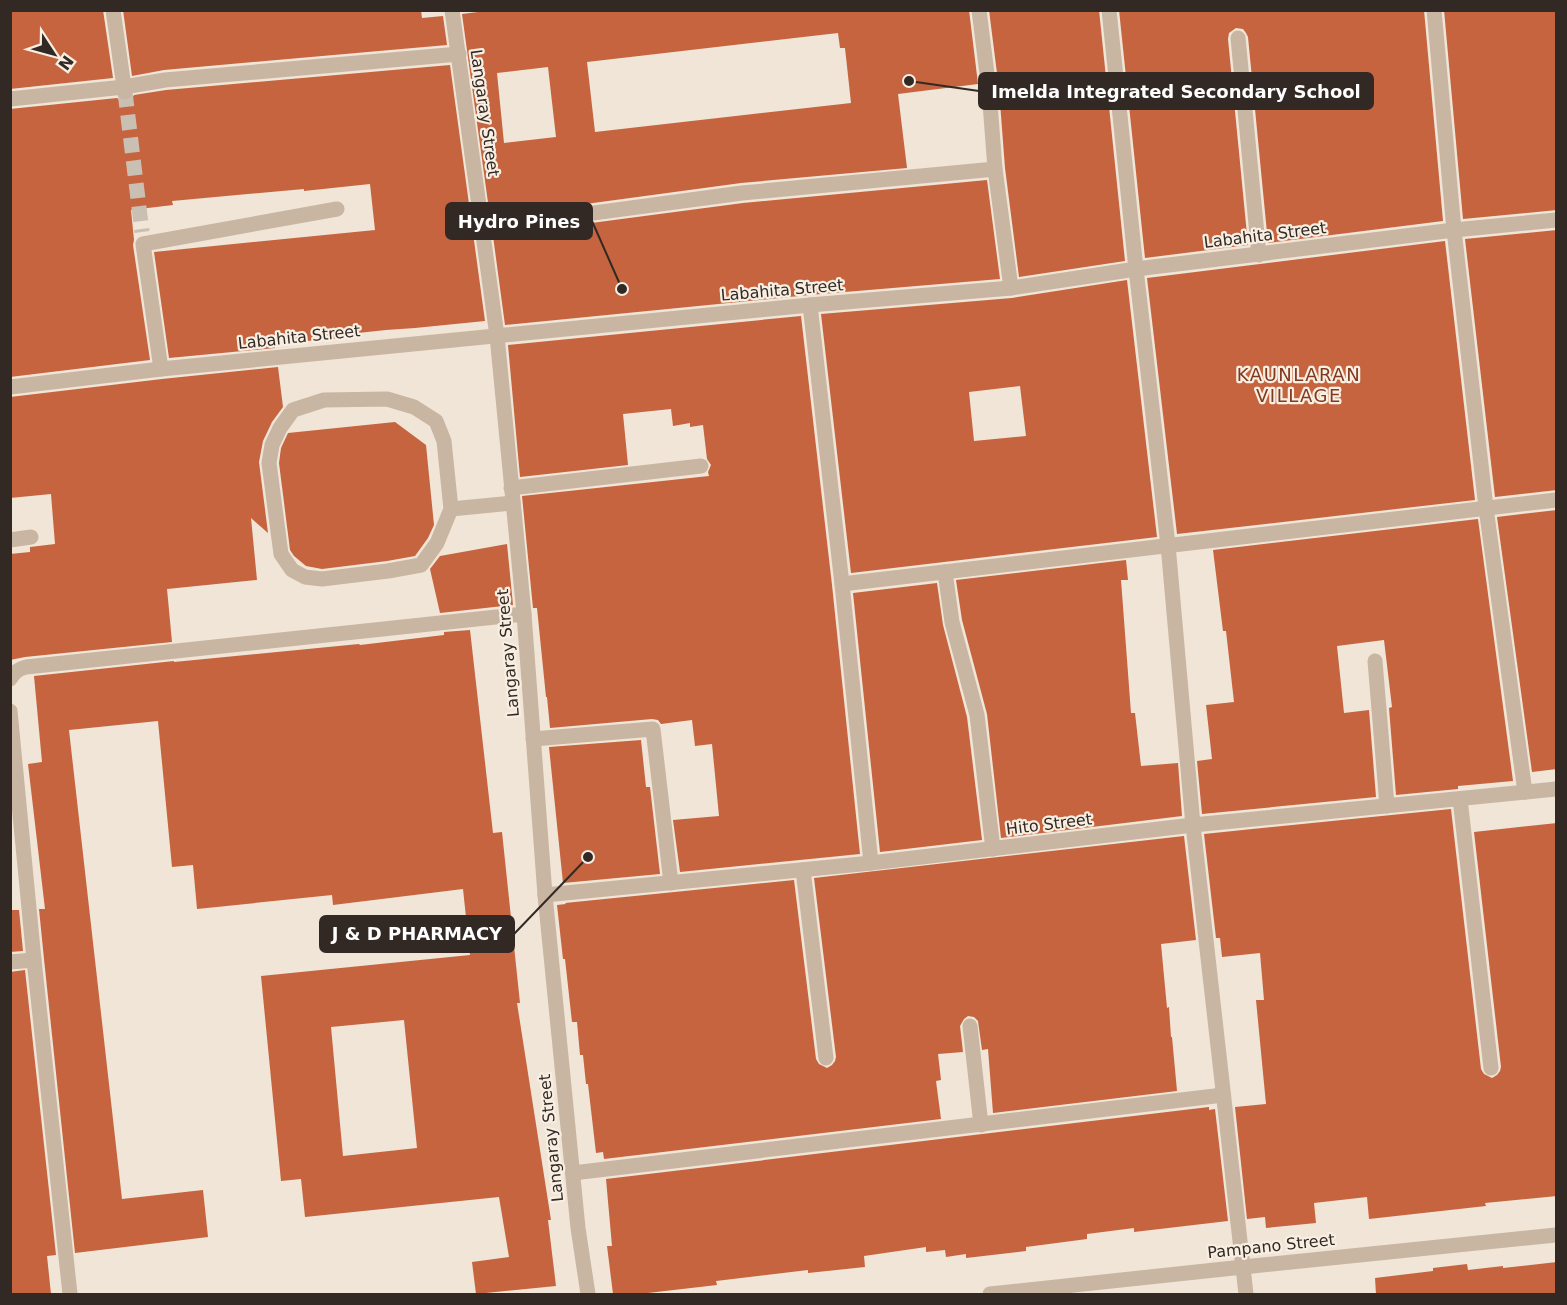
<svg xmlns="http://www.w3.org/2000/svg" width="1567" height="1305" viewBox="0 0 1567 1305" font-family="'DejaVu Sans',sans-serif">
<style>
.building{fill:#c5643f;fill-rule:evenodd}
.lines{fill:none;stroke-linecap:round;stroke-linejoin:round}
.minor-tunnel{stroke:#cabfb3;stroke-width:15;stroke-dasharray:15 8;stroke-linecap:butt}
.minor{stroke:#c8b5a2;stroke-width:15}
.labels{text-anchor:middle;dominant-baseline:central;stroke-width:4.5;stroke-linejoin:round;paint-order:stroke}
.street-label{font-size:16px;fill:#322925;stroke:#f8efe2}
.neighbourhood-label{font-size:18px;letter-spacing:1.5px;fill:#81391e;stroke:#f8efe2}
.leader{fill:none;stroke:#322925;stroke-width:2}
.callout-dot{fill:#322925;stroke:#f8efe2;stroke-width:2}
.callout{fill:#322925;stroke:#322925;stroke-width:2}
.callout-label{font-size:18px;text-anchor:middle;font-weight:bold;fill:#fff}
</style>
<rect width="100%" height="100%" fill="#f0e5d6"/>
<g class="building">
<polygon points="10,10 103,10 113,78 10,89"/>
<polygon points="123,10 421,10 422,18 443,16 447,45 164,70 132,76"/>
<path d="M494,10H969L978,84L898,94L907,168L741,183L490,217L462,14ZM838,33L840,48H845L851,103L595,132L587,62ZM548,67L556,137L504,143L497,73Z"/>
<polygon points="989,10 1099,10 1125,261 1019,277 1005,168 999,89"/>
<polygon points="1119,10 1424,10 1443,221 1268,243 1248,37 1246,33 1243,29 1236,28 1229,33 1228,39 1248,245 1145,258"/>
<polygon points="1444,10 1557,10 1557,210 1463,219"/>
<polygon points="450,65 485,321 415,328 386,330 339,335 340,338 275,344 275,348 169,358 154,252 375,230 370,184 304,191 304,189 172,201 173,205 131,210 134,240 133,245 150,360 10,377 10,109 117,98 121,101 126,102 131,100 134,95 166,90"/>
<polygon points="987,180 1000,279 809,295 505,325 493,236 743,203"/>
<polygon points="1557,230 1557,490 1495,497 1465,239"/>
<polygon points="1445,241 1475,500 1177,534 1147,278"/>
<path d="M1127,280L1157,537L851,573L821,314L1012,298ZM1020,386L1026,436L974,441L969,392Z"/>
<polygon points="801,316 832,585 860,854 680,872 673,820 719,816 712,744 695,746 692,720 661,724 658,720 652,719 550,728 547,697 546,697 537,608 533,608 522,496 709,476 708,472 711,465 707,459 703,425 690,427 690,423 673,426 671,409 623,414 628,465 520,477 508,345"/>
<polygon points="278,367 283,407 272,422 263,441 259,462 268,533 251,518 257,580 167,589 172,642 25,657 10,660 10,554 30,552 30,547 55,544 51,494 10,498 10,397 162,379"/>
<polygon points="395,422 426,445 434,525 428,538 415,556 387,561 322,569 306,566 294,556 290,550 279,463 281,448 288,433"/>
<polygon points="1557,510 1557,769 1532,772 1497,517"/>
<polygon points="1478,519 1513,781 1458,786 1458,789 1396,795 1389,708 1392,707 1384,640 1337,646 1344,713 1369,710 1376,797 1202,814 1197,761 1212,759 1206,705 1234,702 1226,631 1223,631 1213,550"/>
<polygon points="507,544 513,605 440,613 430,569 440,556"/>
<polygon points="1126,560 1128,580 1121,580 1131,713 1135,713 1141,766 1178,763 1182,816 1001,838 987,714 962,620 956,580"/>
<polygon points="937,583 943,625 967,717 982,840 880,852 853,593"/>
<path d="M470,630L493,833L502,832L520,1003H517L551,1220H548L556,1286L476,1294L472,1262L509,1257L499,1197L305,1217L301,1179L281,1181L261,976L470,955L463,889L333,905L332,895L197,909L193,865L172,867L158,721L69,730L122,1199L203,1190L208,1237L75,1253L44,959L39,909H45L28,764L42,762L34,676L174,661V662L359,644L360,645L444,635V632ZM404,1020L417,1148L343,1156L331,1027Z"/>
<polygon points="641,740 646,787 650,787 660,874 563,883 549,747"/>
<polygon points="1451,809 1481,1069 1484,1074 1492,1078 1497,1075 1500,1071 1501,1067 1474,832 1557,823 1557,1196 1485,1203 1486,1206 1369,1219 1367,1197 1314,1203 1316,1223 1266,1228 1265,1217 1247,1219 1235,1107 1266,1104 1256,1000 1264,1000 1260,953 1222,957 1220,938 1216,938 1204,834"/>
<polygon points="1184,836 1196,940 1161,944 1167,1008 1169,1007 1171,1037 1172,1037 1177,1091 993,1113 988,1049 982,1050 978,1021 974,1017 968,1016 964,1019 960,1026 963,1052 938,1054 941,1080 936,1081 941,1119 604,1159 603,1152 596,1153 588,1084 586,1084 583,1055 580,1055 577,1022 572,1022 565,959 563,959 557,905 566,904 565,903 794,880 816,1059 819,1064 827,1068 832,1065 835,1061 836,1057 814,878"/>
<polygon points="10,910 19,910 23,951 10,952"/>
<polygon points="25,970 56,1255 47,1256 51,1294 10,1294 10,972"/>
<polygon points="1209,1107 1209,1110 1215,1109 1228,1221 1134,1232 1134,1228 1087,1234 1087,1239 1026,1247 1026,1251 966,1258 966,1254 946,1257 945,1250 926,1252 926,1247 864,1256 865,1267 808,1273 808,1270 716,1281 717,1285 639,1294 613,1294 607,1246 612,1246 606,1179"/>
<polygon points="1557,1262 1557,1294 1376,1294 1375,1278 1433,1271 1433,1268 1467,1264 1468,1270 1503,1266 1503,1268"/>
</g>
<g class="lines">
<polyline class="minor-tunnel" points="125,92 142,232"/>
<g class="minor">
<polyline points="452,10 497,336 524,614 545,895 578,1228 588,1294"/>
<polyline points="979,10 989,90 995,169 1011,288"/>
<polyline points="1109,10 1136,269 1168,545 1193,825 1246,1294"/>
<polyline points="1434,10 1454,230 1486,508 1525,792"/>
<polyline points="1238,38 1259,255"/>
<polyline points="125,92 124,87 165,80 459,54"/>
<polyline points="10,99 124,87 113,10"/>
<polyline points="482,228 742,193 995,169"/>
<polyline points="810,305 842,584 871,863"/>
<polyline points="161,369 143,244 337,209"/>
<polyline points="10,387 161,369 810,305 1011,288 1136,269 1454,230 1556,220"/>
<polygon points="387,399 414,407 436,421 444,441 451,509 437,543 421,565 388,571 322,579 305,577 292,570 281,554 269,463 272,445 280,428 293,410 324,400"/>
<polyline points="511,488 701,466"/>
<polyline points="451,509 513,503"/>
<polyline points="10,540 31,537"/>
<polyline points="945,572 952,622 977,715 993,849"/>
<polyline points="842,584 1556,500"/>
<polyline points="1375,661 1387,806"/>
<path d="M10,679C14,672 18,669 26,667L524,614"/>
<polyline points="10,711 34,960 70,1294"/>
<polyline points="533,739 653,729 671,883"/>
<polyline points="1460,799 1491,1068"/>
<polyline points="803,870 826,1058"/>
<polyline points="545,895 871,863 1193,825 1556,789"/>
<polyline points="10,962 34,960"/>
<polyline points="970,1026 981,1125"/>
<polyline points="573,1173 1223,1095"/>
<polyline points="990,1294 1243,1267 1556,1235"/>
</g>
</g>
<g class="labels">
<g class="street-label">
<text transform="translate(485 113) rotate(82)">Langaray Street</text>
<text transform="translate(1265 235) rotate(-7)">Labahita Street</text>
<text transform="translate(782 290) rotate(-5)">Labahita Street</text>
<text transform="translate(299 337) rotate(-6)">Labahita Street</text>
<text transform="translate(508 653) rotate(-95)">Langaray Street</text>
<text transform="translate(1049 824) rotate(-7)">Hito Street</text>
<text transform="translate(551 1138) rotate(-96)">Langaray Street</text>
<text transform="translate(1271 1246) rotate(-6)">Pampano Street</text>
</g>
<g class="neighbourhood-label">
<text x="1299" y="374">KAUNLARAN<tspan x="1299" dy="21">VILLAGE</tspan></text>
</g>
</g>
<path class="leader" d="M909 81L979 91M622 289L592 221M588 857L514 934"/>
<g class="callout-dot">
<circle cx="909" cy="81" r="6"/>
<circle cx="622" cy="289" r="6"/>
<circle cx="588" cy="857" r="6"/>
</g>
<g class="callout">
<rect x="979" y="73" width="394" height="36" rx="6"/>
<rect x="446" y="203" width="146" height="36" rx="6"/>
<rect x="320" y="916" width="194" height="36" rx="6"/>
</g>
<g class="callout-label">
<text x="1176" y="98">Imelda Integrated Secondary School</text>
<text x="519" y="228">Hydro Pines</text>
<text x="417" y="940">J &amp; D PHARMACY</text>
</g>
<rect width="1567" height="1305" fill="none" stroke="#322925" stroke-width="24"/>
<g transform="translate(54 54) rotate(126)" stroke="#f8efe2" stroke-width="4.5" paint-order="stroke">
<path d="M0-4.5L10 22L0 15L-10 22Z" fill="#322925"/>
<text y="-9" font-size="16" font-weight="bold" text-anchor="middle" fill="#322925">N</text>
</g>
</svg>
